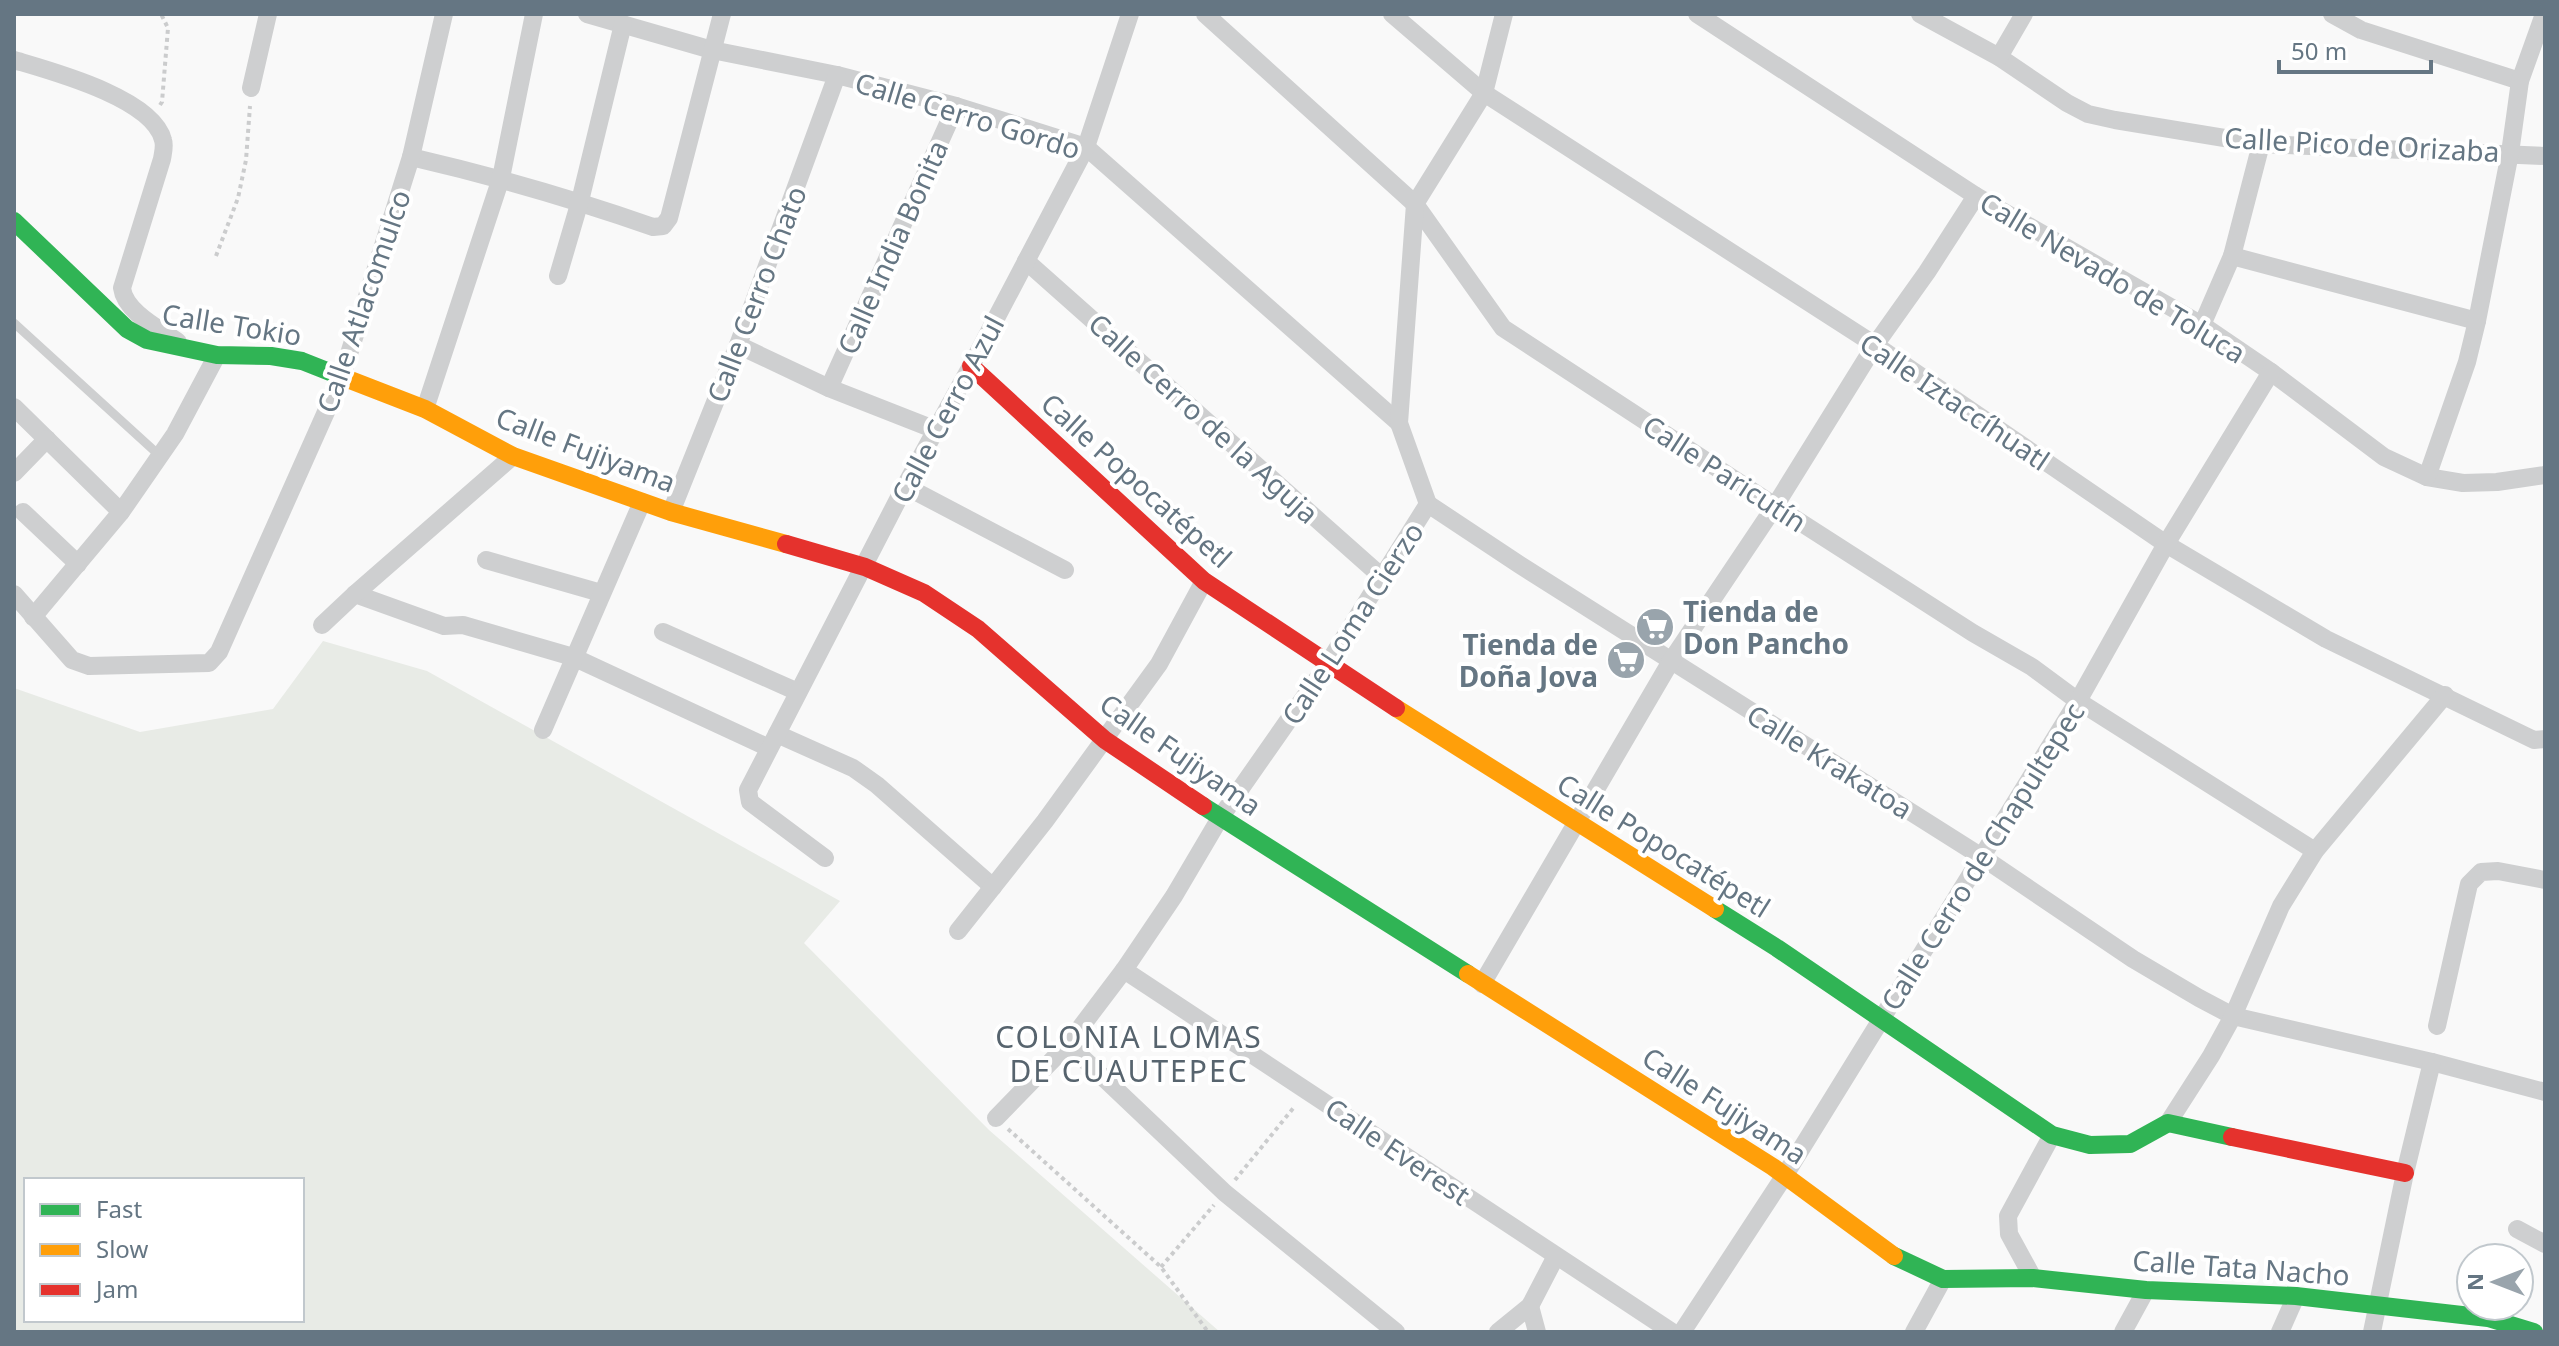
<svg xmlns="http://www.w3.org/2000/svg" width="2559" height="1346" viewBox="0 0 2559 1346" font-family="'Noto Sans',sans-serif">
<style>
.green{fill:#e8ebe6;fill-rule:evenodd}
.lines{fill:none;stroke-linecap:round;stroke-linejoin:round}
.path{stroke:#cbcccd;stroke-width:4;stroke-dasharray:4 4;stroke-linecap:butt}
.lane{stroke:#cecfd0;stroke-width:9}
.street{stroke:#cecfd0;stroke-width:18}
.fast{stroke:#30b455;stroke-width:18}
.slow{stroke:#ff9f0a;stroke-width:18}
.jam{stroke:#e5322d;stroke-width:18}
.labels{text-anchor:middle;dominant-baseline:central;stroke-width:8;stroke-linejoin:round;paint-order:stroke}
.street-label{font-size:28px;fill:#657683;stroke:#fff}
.poi-label{font-size:28px;font-weight:bold;fill:#657683;stroke:#fff;text-anchor:start}
.neighbourhood-label{font-size:30px;letter-spacing:2px;fill:#57646e;stroke:#fff}
</style>
<rect width="100%" height="100%" fill="#f9f9f9"/>
<path class="green" d="M323,641L427,671L840,901L804,943L989,1130L1220,1332H14V688L140,732L273,709ZM26,1180H302V1320H26Z"/>
<g class="lines">
<g class="path">
<polyline points="160,105 162,102 168,28 161,14"/>
<polyline points="216,256 238,198 246,160 250,106"/>
<polyline points="1008,1129 1161,1267 1208,1332"/>
<polyline points="1235,1180 1295,1106"/>
<polyline points="1161,1267 1214,1205"/>
</g>
<polyline class="lane" points="14,323 160,456"/>
<g class="street">
<polyline points="587,14 712,50 837,75 956,106 1086,147 1399,423"/>
<polyline points="1205,14 1415,204 1503,328 1775,506 1973,633 2032,667 2078,701 2315,851"/>
<polyline points="1392,14 1484,93 1875,345 2166,544 2326,639 2534,740 2545,739"/>
<polyline points="1697,14 1976,196 2202,325 2271,372 2384,457 2427,477 2463,483 2497,482 2545,475"/>
<polyline points="1920,14 1999,57 2067,103 2088,114 2115,120 2261,144 2545,156"/>
<polyline points="2332,14 2361,30 2520,81"/>
<polyline points="1999,57 2024,14"/>
<path d="M14,60C51,71 153,98 163,140C165,146 163,153 162,159L122,288C125,312 160,329 178,342"/>
<polyline points="251,88 268,14"/>
<path d="M411,157C493,176 573,199 653,227L663,226L669,218L722,14"/>
<polyline points="2232,256 2477,321"/>
<polyline points="1026,261 1382,577"/>
<polyline points="558,276 580,201 623,24"/>
<polyline points="2202,325 2232,256 2261,144"/>
<polyline points="738,345 829,388 936,430"/>
<polyline points="829,388 956,106"/>
<polyline points="14,407 121,512"/>
<polyline points="425,409 501,178 534,14"/>
<polyline points="14,473 47,439"/>
<polyline points="2427,477 2467,362 2477,321 2510,153 2520,81 2544,14"/>
<polyline points="905,486 1065,570"/>
<polyline points="1428,504 1520,565 1982,857 2133,959 2199,998 2233,1016 2432,1062 2545,1092"/>
<polyline points="23,512 78,564"/>
<polyline points="671,512 738,345 837,75"/>
<polyline points="486,560 601,593"/>
<polyline points="14,594 72,660 89,666 209,663 219,652 342,376 411,157 444,14"/>
<polyline points="355,594 444,626 463,625 573,657 769,748"/>
<polyline points="33,617 121,512 175,434 217,355"/>
<polyline points="322,625 355,594 513,456"/>
<polyline points="663,632 798,692"/>
<polyline points="543,730 642,502"/>
<polyline points="777,734 853,768 877,785 993,887"/>
<polyline points="825,858 750,802 748,790 905,486 971,366 1086,147 1130,14"/>
<polyline points="958,931 1045,821 1159,664 1204,581"/>
<polyline points="1124,970 1672,1332"/>
<polyline points="1482,984 1671,661 1775,506 1875,345 1927,272 1976,196"/>
<polyline points="2437,1026 2469,884 2481,872 2498,871 2545,880"/>
<polyline points="1068,1044 1225,1193 1396,1332"/>
<polyline points="996,1118 1068,1044 1124,970 1174,896 1220,818 1327,665 1428,504 1399,423 1415,204 1484,93 1504,14"/>
<polyline points="2168,1123 2211,1056 2233,1016 2281,906 2315,851 2445,695"/>
<polyline points="2517,1229 2545,1244"/>
<polyline points="2033,1278 2009,1234 2008,1216 2052,1135"/>
<polyline points="1530,1306 1537,1332"/>
<polyline points="1498,1332 1530,1306 1556,1256"/>
<polyline points="1682,1332 1785,1175 2078,701 2166,544 2271,372"/>
<polyline points="1914,1332 1943,1279"/>
<polyline points="2123,1332 2146,1290"/>
<polyline points="2280,1332 2296,1296"/>
<polyline points="2372,1332 2405,1173 2432,1062"/>
</g>
<g class="fast">
<polyline points="14,221 127,329 147,340 217,355 271,356 302,361 345,378"/>
<polyline points="1203,806 1468,974"/>
<polyline points="1715,909 1777,948 2052,1135 2090,1145 2130,1144 2168,1123 2232,1137"/>
<polyline points="1894,1256 1943,1279 2033,1278 2146,1290 2296,1296 2488,1318 2534,1332"/>
</g>
<g class="slow">
<polyline points="345,378 425,409 513,456 671,512 786,544"/>
<polyline points="1396,708 1715,909"/>
<polyline points="1468,974 1773,1167 1894,1256"/>
</g>
<g class="jam">
<polyline points="971,366 1204,581 1396,708"/>
<polyline points="786,544 865,567 924,593 978,629 1105,740 1203,806"/>
<polyline points="2232,1137 2405,1173"/>
</g>
</g>
<defs>
<symbol id="supermarket-disc" viewBox="-11 -11 22 22"><circle r="9.5" fill="#99a4ac" stroke="#fff"/><path d="M-6-5.5h2.5l.6 2H6L4.5 2H-2.5L-4.4-4H-6ZM-1.5 3.2a1.3 1.3 0 1 0 .1 0ZM3 3.2a1.3 1.3 0 1 0 .1 0Z" fill="#fff"/></symbol>
</defs>
<g fill-rule="evenodd">
<use href="#supermarket-disc" x="1633" y="605" width="44" height="44"/>
<use href="#supermarket-disc" x="1604" y="638" width="44" height="44"/>
</g>
<g class="labels">
<g class="street-label">
<text transform="translate(968 115) rotate(17)">Calle Cerro Gordo</text>
<text transform="translate(2362 144) rotate(3)">Calle Pico de Orizaba</text>
<text transform="translate(892 247) rotate(-66)">Calle India Bonita</text>
<text transform="translate(2113 277) rotate(31)">Calle Nevado de Toluca</text>
<text transform="translate(756 294) rotate(-69)">Calle Cerro Chato</text>
<text transform="translate(363 301) rotate(-71)">Calle Atlacomulco</text>
<text transform="translate(232 324) rotate(9)">Calle Tokio</text>
<text transform="translate(1955 401) rotate(34)">Calle Iztaccíhuatl</text>
<text transform="translate(947 409) rotate(-62)">Calle Cerro Azul</text>
<text transform="translate(1204 418) rotate(42)">Calle Cerro de la Aguja</text>
<text transform="translate(586 449) rotate(21)">Calle Fujiyama</text>
<text transform="translate(1725 473) rotate(33)">Calle Paricutín</text>
<text transform="translate(1137 480) rotate(42)">Calle Popocatépetl</text>
<text transform="translate(1352 623) rotate(-57)">Calle Loma Cierzo</text>
<text transform="translate(1181 754) rotate(35)">Calle Fujiyama</text>
<text transform="translate(1830 761) rotate(32)">Calle Krakatoa</text>
<text transform="translate(1664 845) rotate(32)">Calle Popocatépetl</text>
<text transform="translate(1982 856) rotate(-58)">Calle Cerro de Chapultepec</text>
<text transform="translate(1725 1105) rotate(33)">Calle Fujiyama</text>
<text transform="translate(1398 1151) rotate(34)">Calle Everest</text>
<text transform="translate(2241 1267) rotate(4)">Calle Tata Nacho</text>
</g>
<g class="poi-label">
<text x="1683" y="611">Tienda de<tspan x="1683" dy="32">Don Pancho</tspan></text>
<text x="1598" y="644" text-anchor="end">Tienda de<tspan x="1598" dy="32">Doña Jova</tspan></text>
</g>
<g class="neighbourhood-label">
<text x="1129" y="1036">COLONIA LOMAS<tspan x="1129" dy="34">DE CUAUTEPEC</tspan></text>
</g>
</g>
<rect width="2559" height="1346" fill="none" stroke="#657683" stroke-width="32"/>
<rect x="24" y="1178" width="280" height="144" fill="#ffffff" stroke="#c1c8cd" stroke-width="2"/>
<rect x="40" y="1204" width="40" height="12" fill="#30b455" stroke="#c1c8cd" stroke-width="2"/>
<text x="96" y="1218" font-size="24" fill="#657683">Fast</text>
<rect x="40" y="1244" width="40" height="12" fill="#ff9f0a" stroke="#c1c8cd" stroke-width="2"/>
<text x="96" y="1258" font-size="24" fill="#657683">Slow</text>
<rect x="40" y="1284" width="40" height="12" fill="#e5322d" stroke="#c1c8cd" stroke-width="2"/>
<text x="96" y="1298" font-size="24" fill="#657683">Jam</text>
<g transform="translate(2495 1282) rotate(270)"><circle r="38" fill="#ffffff" stroke="#c1c8cd" stroke-width="2"/>
<path d="M0-6L14 30L0 20L-14 30Z" fill="#99a4ac"/>
<text y="-12" font-size="22" font-weight="bold" text-anchor="middle" fill="#657683">N</text>
</g>
<path d="M2279 60v12h152v-12" fill="none" stroke="#657683" stroke-width="4"/>
<text x="2291" y="60" font-size="24" fill="#657683" stroke="#ffffff" stroke-width="6" paint-order="stroke">50 m</text>
</svg>
